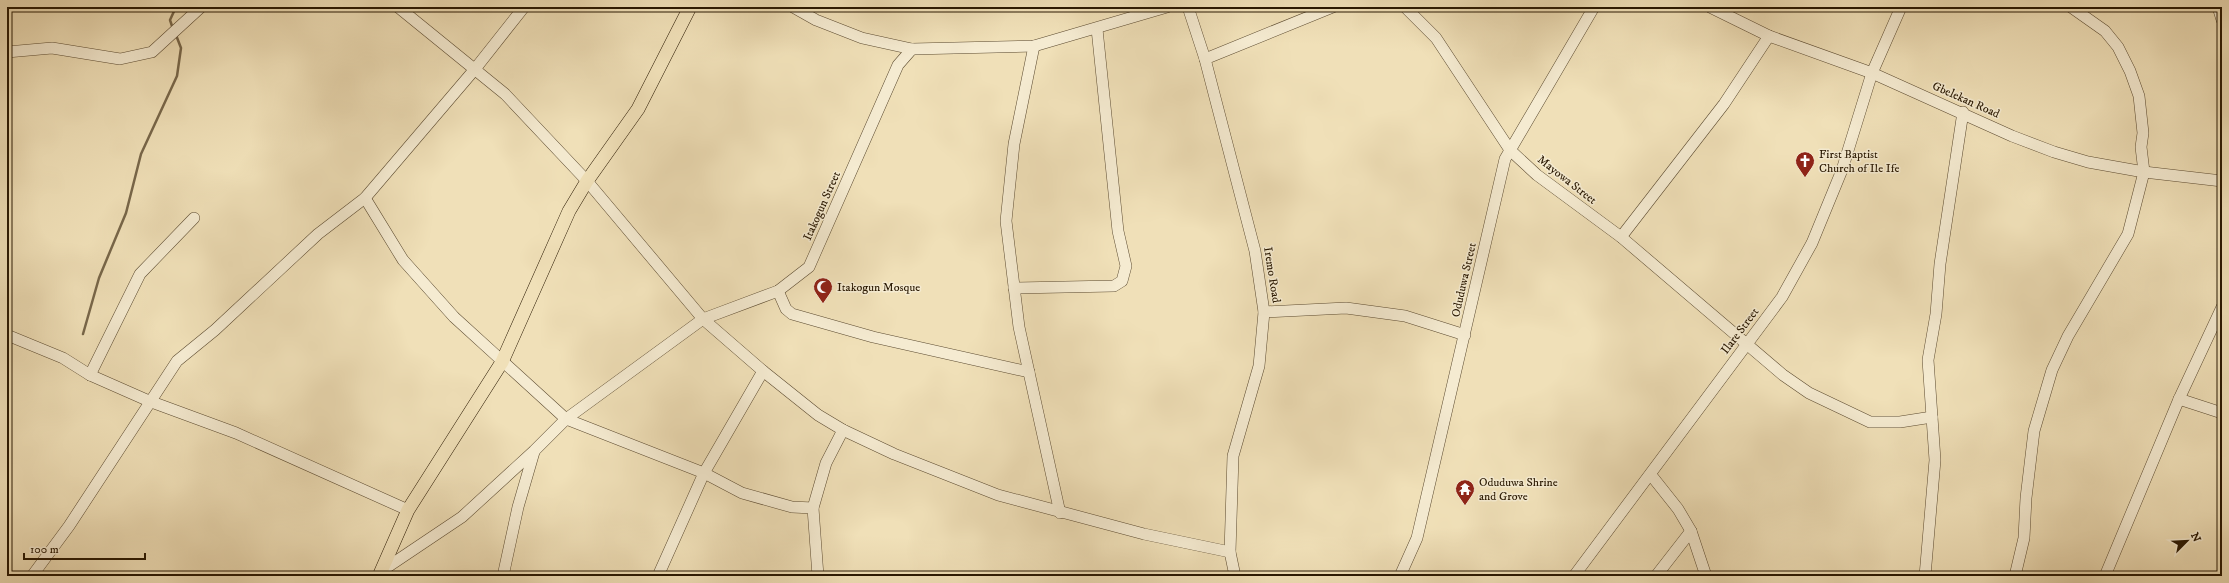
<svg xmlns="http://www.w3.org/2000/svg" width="2229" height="583" viewBox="0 0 2229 583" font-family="'IM FELL DW Pica',serif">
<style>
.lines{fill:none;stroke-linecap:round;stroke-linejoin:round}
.stream{stroke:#78674a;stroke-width:2.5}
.minor-casing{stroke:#5b4a30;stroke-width:12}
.major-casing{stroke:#291802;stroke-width:14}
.minor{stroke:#f5ebd1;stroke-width:11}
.major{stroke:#f0e0b8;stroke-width:13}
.labels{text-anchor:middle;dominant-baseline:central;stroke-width:3;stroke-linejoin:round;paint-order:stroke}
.street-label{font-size:12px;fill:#291802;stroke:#f5ebd1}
.poi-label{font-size:12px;fill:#291802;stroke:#f5ebd1;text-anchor:start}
</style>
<rect width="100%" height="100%" fill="#f0e0b8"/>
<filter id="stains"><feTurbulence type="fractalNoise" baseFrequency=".005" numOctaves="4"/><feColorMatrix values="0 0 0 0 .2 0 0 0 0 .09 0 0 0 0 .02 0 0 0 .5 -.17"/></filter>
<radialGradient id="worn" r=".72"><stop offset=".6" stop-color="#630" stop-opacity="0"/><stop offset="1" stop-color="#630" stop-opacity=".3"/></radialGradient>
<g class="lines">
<g class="stream">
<polyline points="173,29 170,20 176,7"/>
<polyline points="83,334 99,278 126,213 141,154 177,76 181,48 176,35"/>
</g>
<defs>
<g id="minor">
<polyline points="398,7 505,94 587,181 703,319 763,371 818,415 843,430 894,454 998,495 1144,534 1230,552"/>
<polyline points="793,7 816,20 862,38 912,49 1034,46 1167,7"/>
<polyline points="1188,7 1205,59 1255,251 1264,312 1259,366 1233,456 1230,552 1235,576"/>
<polyline points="1405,7 1436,38 1510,150 1537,175 1621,237 1783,375 1809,393 1870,422 1900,422 1932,417"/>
<polyline points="1710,7 1769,36 1872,73 2012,136 2054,152 2088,162 2144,172 2222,181"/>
<polyline points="2218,7 2222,20"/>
<polyline points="1034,46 1014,144 1006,221 1019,327 1060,513"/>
<polyline points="7,52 52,48 120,59 152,52 201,7"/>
<polyline points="1205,59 1333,7"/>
<polyline points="365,198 403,260 454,317 566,419 704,473 742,493 792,507 813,508"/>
<polyline points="1621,237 1724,104 1769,36"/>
<polyline points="1014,288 1114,286 1122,281 1126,266 1118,231 1097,29"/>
<polyline points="778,291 786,309 792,314 873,337 1029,372"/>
<polyline points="1264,312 1346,308 1405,316 1465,335"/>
<polyline points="7,335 63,358 90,375 149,401 236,433 408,510"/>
<polyline points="90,375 140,274 194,218"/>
<polyline points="2179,399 2222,413"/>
<polyline points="1651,475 1678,509 1691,531 1706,576"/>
<polyline points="383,570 462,517 534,451 566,419 703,319 778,291 809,267 898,65 912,49"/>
<polyline points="32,576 69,526 177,361 215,330 318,234 365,198 475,69 524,7"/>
<polyline points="503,576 518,507 534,452"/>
<polyline points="658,576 704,473 763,371"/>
<polyline points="818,576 813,508 826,463 843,430"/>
<polyline points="1400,576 1417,538 1505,159 1594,7"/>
<polyline points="1574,576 1782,297 1812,243 1842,170 1872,73 1901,7"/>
<polyline points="1656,576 1691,531"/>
<polyline points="1925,576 1935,460 1928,360 1936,314 1940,264 1963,112"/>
<polyline points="2015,576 2024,538 2026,498 2034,431 2052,370 2068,336 2128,234 2144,172 2141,147 2143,133 2139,96 2130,71 2118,47 2105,31 2071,7"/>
<polyline points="2105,576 2179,399 2222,307"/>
</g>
<polyline id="major" points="379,576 408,510 502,362 569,211 587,181 638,109 690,7"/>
</defs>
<use href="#minor" class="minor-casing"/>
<use href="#major" class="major-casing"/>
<use href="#minor" class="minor"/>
<use href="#major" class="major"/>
</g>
<defs>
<symbol id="church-pin" viewBox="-11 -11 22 30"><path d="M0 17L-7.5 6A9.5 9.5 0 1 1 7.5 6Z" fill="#8f2418" stroke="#f5ebd1"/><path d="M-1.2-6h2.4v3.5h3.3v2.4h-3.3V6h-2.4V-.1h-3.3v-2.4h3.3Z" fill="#fff"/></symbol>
<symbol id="mosque-pin" viewBox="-11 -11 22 30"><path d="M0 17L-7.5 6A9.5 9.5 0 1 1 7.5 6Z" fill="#8f2418" stroke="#f5ebd1"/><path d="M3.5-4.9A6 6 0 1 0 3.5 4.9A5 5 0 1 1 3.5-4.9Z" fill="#fff"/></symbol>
<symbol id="temple-pin" viewBox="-11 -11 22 30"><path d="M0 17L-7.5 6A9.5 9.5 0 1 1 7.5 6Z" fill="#8f2418" stroke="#f5ebd1"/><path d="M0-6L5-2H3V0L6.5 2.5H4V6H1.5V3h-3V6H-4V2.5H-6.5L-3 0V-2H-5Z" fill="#fff"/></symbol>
</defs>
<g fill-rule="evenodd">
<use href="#church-pin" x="1794" y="150" width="22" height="30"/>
<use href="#mosque-pin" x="812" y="276" width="22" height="30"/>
<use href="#temple-pin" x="1454" y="478" width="22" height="30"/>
</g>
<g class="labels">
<g class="street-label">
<text transform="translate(1966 100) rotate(24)">Gbelekan Road</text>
<text transform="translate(1567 180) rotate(38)">Mayowa Street</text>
<text transform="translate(822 206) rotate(-66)">Itakogun Street</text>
<text transform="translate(1272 275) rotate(81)">Iremo Road</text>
<text transform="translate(1464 280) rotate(-77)">Oduduwa Street</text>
<text transform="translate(1740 331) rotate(-53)">Ilare Street</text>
</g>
<g class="poi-label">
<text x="1819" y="154">First Baptist<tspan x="1819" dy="14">Church of Ile Ife</tspan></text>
<text x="837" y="287">Itakogun Mosque</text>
<text x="1479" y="482">Oduduwa Shrine<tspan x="1479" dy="14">and Grove</tspan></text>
</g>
</g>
<rect width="2229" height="583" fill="none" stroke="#f0e0b8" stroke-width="24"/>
<rect x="8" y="8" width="2213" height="567" fill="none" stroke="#291802" stroke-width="2"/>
<rect x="12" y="12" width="2205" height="559" fill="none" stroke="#291802"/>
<g transform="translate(2187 541) rotate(66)" stroke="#f5ebd1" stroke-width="3" paint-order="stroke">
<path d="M0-3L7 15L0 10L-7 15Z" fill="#291802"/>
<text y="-6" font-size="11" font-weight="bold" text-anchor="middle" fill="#291802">N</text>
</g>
<path d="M24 553v6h121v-6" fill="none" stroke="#291802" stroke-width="2"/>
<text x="30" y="553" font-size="12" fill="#291802" stroke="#f5ebd1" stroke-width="3" paint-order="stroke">100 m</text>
<rect width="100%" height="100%" filter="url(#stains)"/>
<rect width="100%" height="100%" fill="url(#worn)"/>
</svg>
